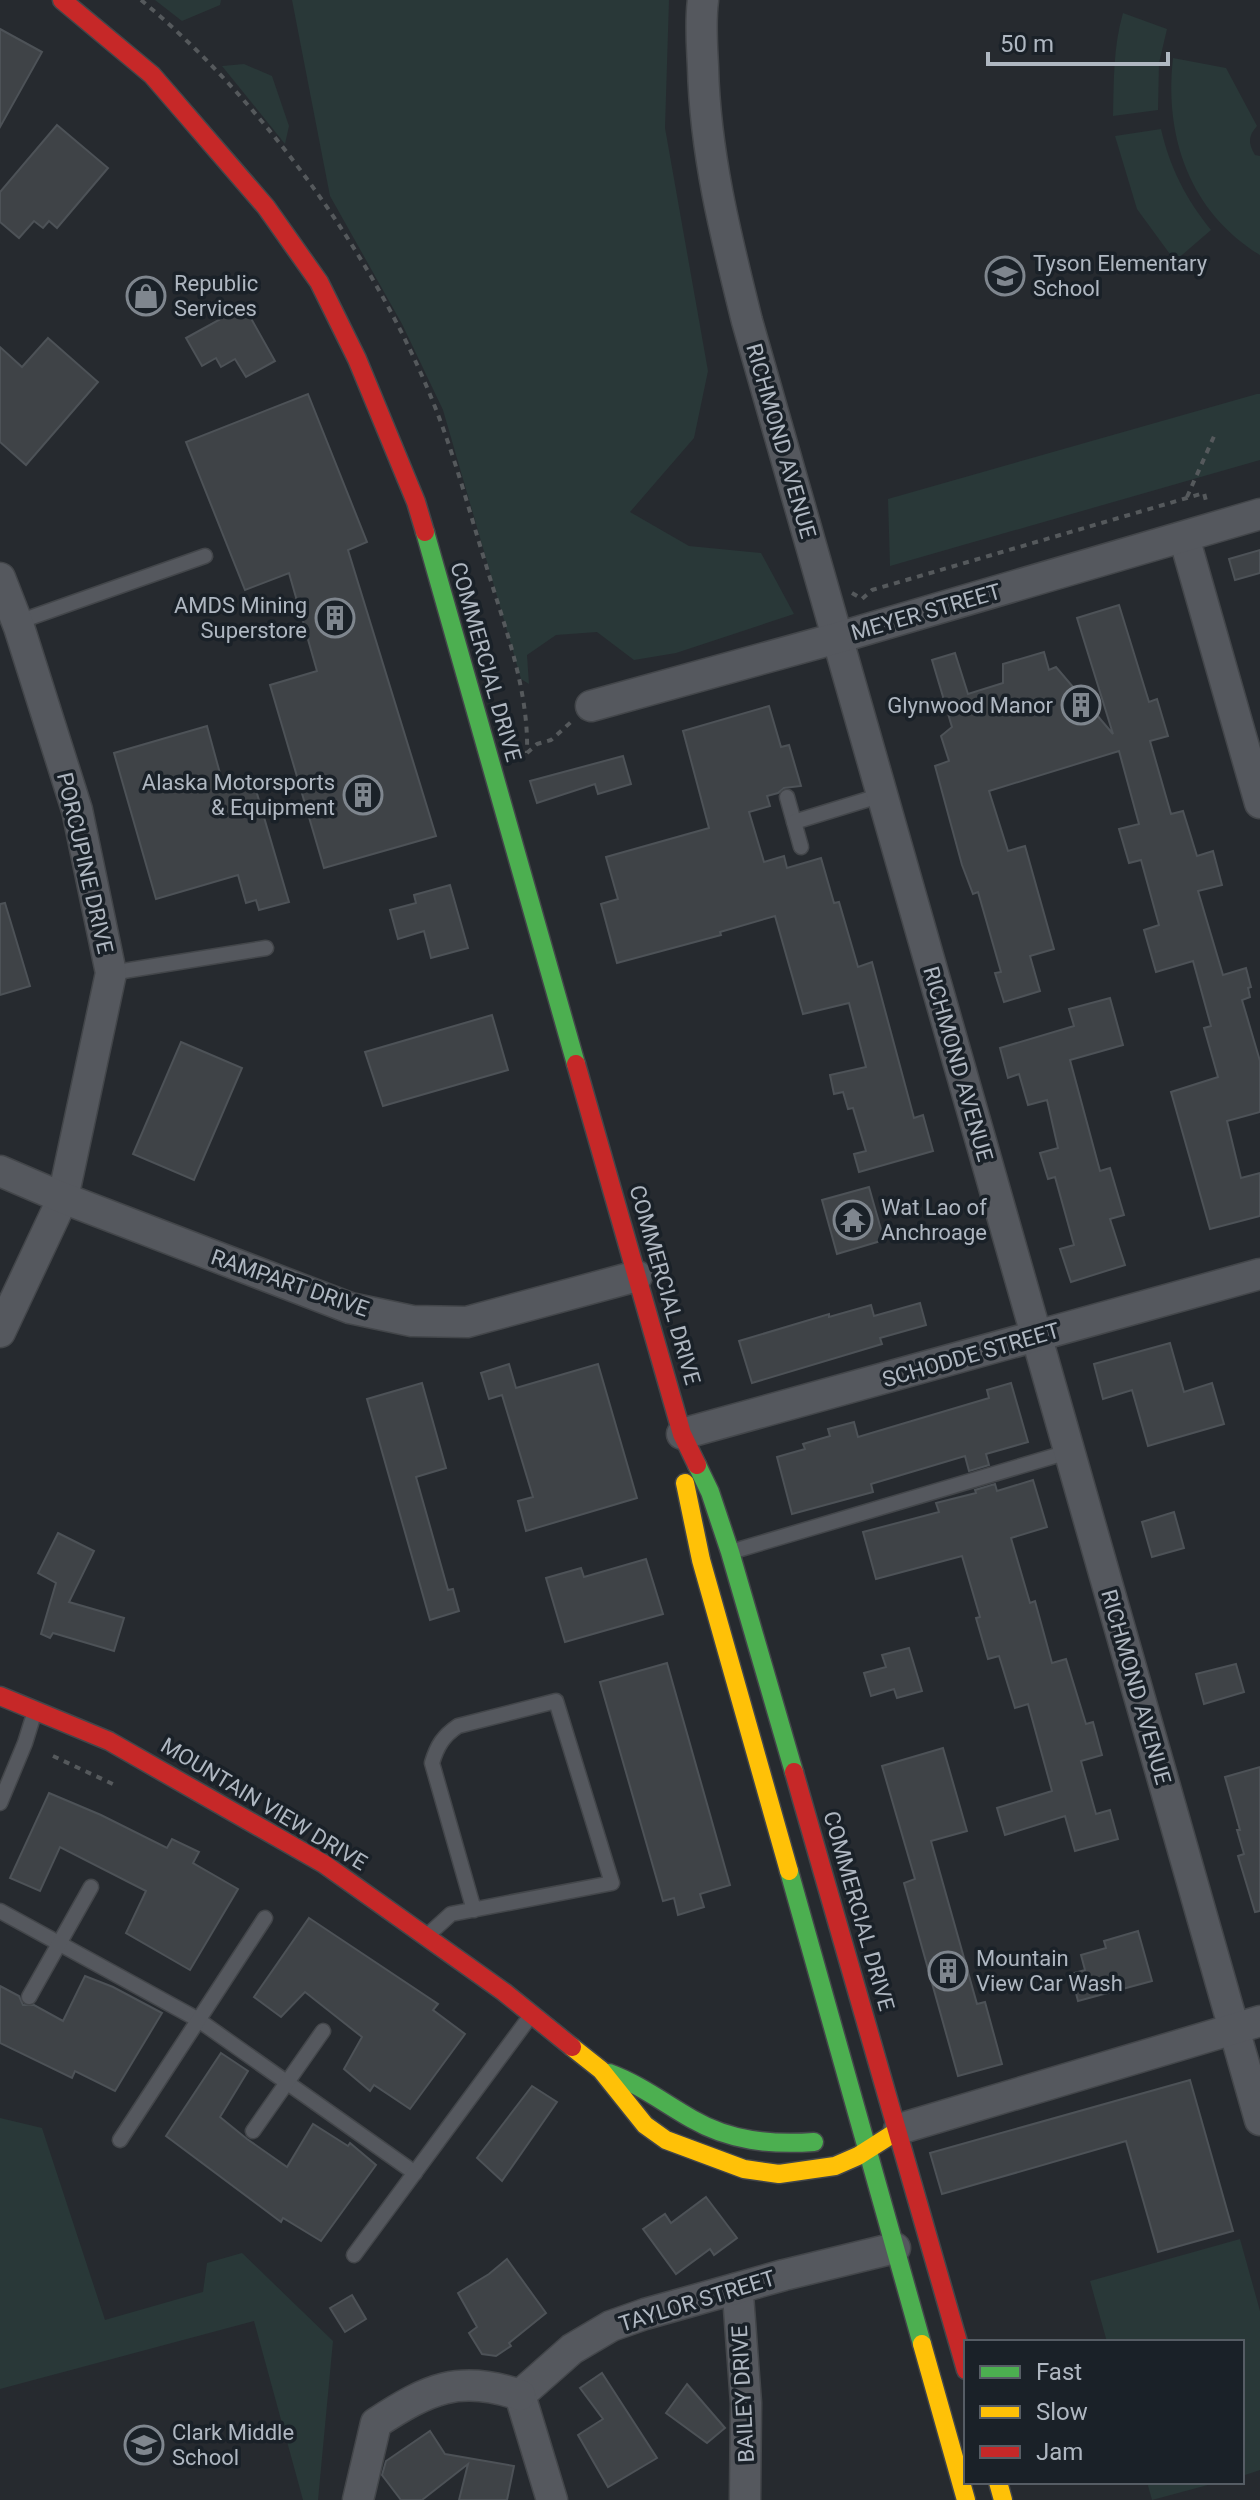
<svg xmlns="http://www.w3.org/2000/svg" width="1260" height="2500" viewBox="0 0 1260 2500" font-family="Roboto,sans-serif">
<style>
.green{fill:#293838}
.building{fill:#3f4347;stroke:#4d5257;stroke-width:2}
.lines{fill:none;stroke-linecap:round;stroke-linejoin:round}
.lane-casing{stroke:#43464a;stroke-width:17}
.street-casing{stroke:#43464a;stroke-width:33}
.fast-casing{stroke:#43464a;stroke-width:21}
.slow-casing{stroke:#43464a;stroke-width:21}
.jam-casing{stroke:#43464a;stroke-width:21}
.path{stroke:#55595c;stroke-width:4;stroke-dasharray:6 6;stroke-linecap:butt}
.lane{stroke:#55585e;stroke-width:14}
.street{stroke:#55585e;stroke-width:30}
.fast{stroke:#4caf50;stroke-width:18}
.slow{stroke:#ffc107;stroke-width:18}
.jam{stroke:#c62828;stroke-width:18}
.labels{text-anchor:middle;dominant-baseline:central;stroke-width:7;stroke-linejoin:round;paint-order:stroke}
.poi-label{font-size:22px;fill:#afb7c1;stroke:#1a2128;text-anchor:start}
.street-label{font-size:22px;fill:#afb7c1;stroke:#1a2128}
</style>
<rect width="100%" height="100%" fill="#262a2f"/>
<g class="green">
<polygon points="155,0 221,0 220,5 182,21"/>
<polygon points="292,0 669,0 665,128 708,371 694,438 630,512 689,546 761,553 794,614 676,653 634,660 597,632 556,635 527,655 529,684 521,679 443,410 402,324 330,196"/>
<path d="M1123,13L1167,29L1159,63L1158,110L1113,116C1114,80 1113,48 1123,13Z"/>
<path d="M1173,58L1226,68L1257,126C1248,136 1248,143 1255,155L1260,156V255C1190,212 1164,137 1173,58Z"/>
<polygon points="244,64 272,76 289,126 285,144 222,66"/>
<path d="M1161,129C1170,168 1186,199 1211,230L1175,261L1137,209L1115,136Z"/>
<polygon points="1257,394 1260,394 1260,460 890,566 888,499"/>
<polygon points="0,2118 42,2128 105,2320 203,2292 207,2263 242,2253 333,2341 318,2500 303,2500 254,2321 0,2389"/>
<polygon points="1240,2239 1260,2311 1260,2470 1242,2476 1242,2342 1107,2342 1090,2281"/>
<polygon points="1147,2482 1219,2482 1152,2500"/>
</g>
<g class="building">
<polygon points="0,29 42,52 0,127"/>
<polygon points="57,125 108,168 57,228 49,221 43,228 34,221 19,238 0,222 0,192"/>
<polygon points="244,306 275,361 246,377 235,359 221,367 216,358 202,366 186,338"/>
<polygon points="48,338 98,382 26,465 0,442 0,347 22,367"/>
<polygon points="308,394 367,542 348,550 436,836 324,868 270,685 317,671 289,573 245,590 186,442"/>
<polygon points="1260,550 1260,573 1235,580 1229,559"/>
<polygon points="1119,605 1149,702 1157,699 1168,736 1150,741 1171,814 1183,811 1197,856 1213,851 1222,885 1198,891 1223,975 1246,968 1251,987 1248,988 1250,997 1242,1000 1260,1061 1260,1112 1227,1121 1241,1178 1260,1173 1260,1216 1210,1229 1171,1092 1218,1077 1204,1028 1211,1026 1193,961 1156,972 1144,930 1159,925 1141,860 1129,863 1119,829 1139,824 1119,751 989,791 1008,851 1025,846 1054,949 1030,956 1040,991 1004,1002 995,973 1001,972 978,892 973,894 962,865 935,766 949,761 941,736 952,727 932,660 955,653 968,694 1003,683 1003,664 1044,652 1049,670 1056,667 1113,734 1077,618"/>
<polygon points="769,706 781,747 789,745 801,786 784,788 778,793 767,796 770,806 749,812 764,862 784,856 787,868 821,858 834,903 839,902 858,967 872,962 914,1118 923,1115 933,1151 859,1172 854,1154 866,1151 853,1108 848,1109 843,1092 834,1094 830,1075 866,1067 849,1003 803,1014 775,916 720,932 721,935 617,963 601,904 618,899 606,857 709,828 683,731"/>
<polygon points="207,726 224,788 253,780 289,902 259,910 256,900 246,903 238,875 156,899 114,753"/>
<polygon points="623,756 631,784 598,794 595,784 537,803 530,781"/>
<polygon points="450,885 468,948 431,958 424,931 398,939 390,910 416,903 414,895"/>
<polygon points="5,903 30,986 0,995 0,904"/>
<polygon points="1110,998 1123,1045 1070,1060 1100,1171 1110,1168 1124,1215 1110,1219 1125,1265 1071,1282 1060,1249 1074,1245 1055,1177 1048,1179 1040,1153 1058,1148 1047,1100 1028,1105 1019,1074 1008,1078 1000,1048 1074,1026 1069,1009"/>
<polygon points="492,1015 508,1070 383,1106 365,1052"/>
<polygon points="181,1042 242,1068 194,1180 133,1154"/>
<polygon points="869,1187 884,1240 837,1254 822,1200"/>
<polygon points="920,1303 926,1325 880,1338 882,1344 752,1383 739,1341 829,1314 829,1317 871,1305 874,1316"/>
<polygon points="1170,1343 1184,1392 1212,1383 1224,1424 1148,1446 1132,1390 1103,1399 1094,1364"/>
<polygon points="509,1364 516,1388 598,1364 637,1498 526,1531 518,1501 533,1497 502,1395 489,1399 481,1373"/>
<polygon points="422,1383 446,1468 416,1477 448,1590 453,1589 459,1611 430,1620 367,1399"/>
<polygon points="1011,1383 1028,1442 986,1454 989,1465 969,1471 965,1456 871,1484 873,1492 792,1514 777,1457 805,1449 803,1444 830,1436 828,1429 854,1422 858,1437 989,1398 987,1390"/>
<polygon points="1033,1480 1047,1527 1011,1538 1030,1603 1035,1601 1052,1663 1066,1659 1086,1724 1093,1722 1102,1755 1081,1761 1096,1814 1110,1810 1118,1839 1075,1851 1065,1816 1005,1835 997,1808 1052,1791 1028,1704 1015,1708 999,1656 988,1659 976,1618 980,1617 962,1556 876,1579 863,1532 939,1512 936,1503 976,1493 975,1490 995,1484 997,1491"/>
<polygon points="1174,1512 1184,1548 1152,1557 1142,1522"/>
<polygon points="58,1533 94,1551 69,1602 124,1618 114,1651 53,1633 50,1638 41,1634 56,1583 38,1573"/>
<polygon points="646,1559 663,1614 565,1642 546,1578 581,1568 584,1577"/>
<polygon points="909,1648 922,1691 897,1698 894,1689 871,1696 864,1673 886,1667 882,1655"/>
<polygon points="667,1663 730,1885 700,1894 704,1907 678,1915 674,1898 663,1901 600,1682"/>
<polygon points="1236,1664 1244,1692 1204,1704 1196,1674"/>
<polygon points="943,1748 967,1831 931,1841 977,2004 985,2002 1002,2064 958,2076 904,1883 915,1879 882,1766"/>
<polygon points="1260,1767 1260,1911 1255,1912 1238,1856 1244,1854 1237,1830 1240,1830 1225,1777"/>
<polygon points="49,1793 101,1815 167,1848 172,1839 199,1852 193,1863 238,1889 190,1970 126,1933 146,1891 60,1847 40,1891 10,1878"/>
<polygon points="309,1918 438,2004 433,2010 465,2034 410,2109 374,2085 370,2091 344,2069 362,2037 305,1992 281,2017 254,1997"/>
<polygon points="1138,1931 1152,1981 1078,2001 1071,1974 1085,1970 1081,1955 1106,1948 1104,1941"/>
<polygon points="85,1976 113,1987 162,2013 115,2091 75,2071 72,2078 0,2043 0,1986 19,1996 23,2005 34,2005 63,2021"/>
<polygon points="221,2053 248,2071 220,2117 247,2139 287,2167 313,2124 348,2146 350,2143 376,2165 321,2241 283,2218 281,2222 166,2136"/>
<polygon points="1190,2080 1233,2231 1158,2252 1126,2141 942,2194 930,2153"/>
<polygon points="532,2086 557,2102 502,2181 477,2158"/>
<polygon points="706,2197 737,2238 714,2255 710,2249 676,2274 643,2229 665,2214 671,2223"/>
<polygon points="507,2259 546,2313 509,2343 511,2346 496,2356 482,2354 469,2333 477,2327 458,2293 489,2274"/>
<polygon points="352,2295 366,2319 345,2332 330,2308"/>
<polygon points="602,2373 657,2458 608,2487 578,2435 603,2419 580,2388"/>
<polygon points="687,2384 725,2428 707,2443 666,2413"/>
<polygon points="430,2431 445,2454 514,2466 507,2500 459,2500 468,2464 422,2500 401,2500 382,2475 386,2461"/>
</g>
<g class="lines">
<defs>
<g id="lane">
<polyline points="18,622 205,556"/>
<polyline points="787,797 794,822"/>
<polyline points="801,847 794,822 882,795"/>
<polyline points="111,973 266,948"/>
<polyline points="734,1551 1068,1452"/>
<polyline points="0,1803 25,1743 34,1714"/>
<polyline points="0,1911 197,2019 415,2173"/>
<path d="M429,1934L451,1914L612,1883L556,1701L458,1726C443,1736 437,1746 432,1763L474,1910"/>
<polyline points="29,1997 91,1887"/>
<polyline points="253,2131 323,2031"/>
<polyline points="120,2140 265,1918"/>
<polyline points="354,2255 529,2018"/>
</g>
<g id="street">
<path d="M703,0C700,23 702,45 703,67C705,154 726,237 747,321L1260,2120"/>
<polyline points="1184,537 1260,803"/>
<polyline points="0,578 19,627 77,810 111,973 63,1198 0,1332"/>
<polyline points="591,706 837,638 1260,514"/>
<polyline points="0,1171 63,1198 350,1308 412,1321 467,1322 637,1276"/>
<polyline points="682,1434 1260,1274"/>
<polyline points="899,2129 1260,2021"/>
<polyline points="735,2289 738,2295 746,2403 745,2500"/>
<polyline points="520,2395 572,2349 611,2326 645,2314 784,2275 895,2248"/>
<polyline points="520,2395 552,2500"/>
<path d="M358,2500L376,2423C428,2389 459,2374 520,2395"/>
</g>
<g id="fast">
<polyline points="425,532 576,1064"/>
<polyline points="697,1465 710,1492 730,1552 794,1772"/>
<polyline points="789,1871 922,2344"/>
<path d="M609,2073C639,2084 664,2103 692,2119C730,2141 771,2145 814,2142"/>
</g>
<g id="slow">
<polyline points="685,1483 701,1560 789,1871"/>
<polyline points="572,2047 601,2070 645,2125 666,2140 744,2169 779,2174 835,2166 858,2156 891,2135"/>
<polyline points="922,2344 966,2500"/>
<polyline points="998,2482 1003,2500"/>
</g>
<g id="jam">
<polyline points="62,0 152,75 266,207 319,282 357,359 416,502 425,532"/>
<polyline points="576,1064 682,1434 697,1465"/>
<polyline points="0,1696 109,1741 324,1864 504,1992 572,2047"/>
<polyline points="794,1772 966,2370"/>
</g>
</defs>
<use href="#lane" class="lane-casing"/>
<use href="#street" class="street-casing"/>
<use href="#fast" class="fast-casing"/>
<use href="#slow" class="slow-casing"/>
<use href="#jam" class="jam-casing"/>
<g class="path">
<path d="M141,0C266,103 384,269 440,420C458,468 471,517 486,565C504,625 529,689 527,753"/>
<polyline points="1187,497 1215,434"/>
<polyline points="852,593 862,599 872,590 1204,493 1206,501"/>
<polyline points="527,753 537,744 551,740 571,722"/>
<polyline points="53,1756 117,1786"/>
</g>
<use href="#lane" class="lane"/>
<use href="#street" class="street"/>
<use href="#fast" class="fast"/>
<use href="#slow" class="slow"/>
<use href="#jam" class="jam"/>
</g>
<defs>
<symbol id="school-ring" viewBox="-11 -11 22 22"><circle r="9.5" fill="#1a2128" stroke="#7f868e" stroke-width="1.5"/><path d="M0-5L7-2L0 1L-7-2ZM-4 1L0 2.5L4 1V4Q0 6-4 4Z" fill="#7f868e"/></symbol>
<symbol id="shop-ring" viewBox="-11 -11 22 22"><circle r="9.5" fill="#1a2128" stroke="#7f868e" stroke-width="1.5"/><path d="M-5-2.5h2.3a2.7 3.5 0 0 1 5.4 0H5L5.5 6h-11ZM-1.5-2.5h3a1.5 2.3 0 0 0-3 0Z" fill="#7f868e"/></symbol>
<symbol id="building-ring" viewBox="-11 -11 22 22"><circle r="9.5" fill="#1a2128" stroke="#7f868e" stroke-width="1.5"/><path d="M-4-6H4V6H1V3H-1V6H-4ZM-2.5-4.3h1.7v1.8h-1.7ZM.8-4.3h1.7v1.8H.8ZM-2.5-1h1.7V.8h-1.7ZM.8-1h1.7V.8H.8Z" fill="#7f868e"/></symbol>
<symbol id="temple-ring" viewBox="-11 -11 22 22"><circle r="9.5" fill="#1a2128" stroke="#7f868e" stroke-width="1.5"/><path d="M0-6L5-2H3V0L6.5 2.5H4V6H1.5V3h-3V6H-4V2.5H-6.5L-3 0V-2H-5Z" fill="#7f868e"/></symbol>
</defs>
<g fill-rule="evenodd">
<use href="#school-ring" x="983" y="254" width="44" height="44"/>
<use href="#shop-ring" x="124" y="274" width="44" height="44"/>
<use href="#building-ring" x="313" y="596" width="44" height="44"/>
<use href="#building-ring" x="1059" y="683" width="44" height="44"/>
<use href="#building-ring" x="341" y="773" width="44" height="44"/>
<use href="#temple-ring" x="831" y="1198" width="44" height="44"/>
<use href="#building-ring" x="926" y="1949" width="44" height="44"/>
<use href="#school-ring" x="122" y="2423" width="44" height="44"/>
</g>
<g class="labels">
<g class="poi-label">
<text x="1033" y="263">Tyson Elementary<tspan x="1033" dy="25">School</tspan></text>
<text x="174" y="283">Republic<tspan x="174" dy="25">Services</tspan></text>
<text x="307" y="605" text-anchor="end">AMDS Mining<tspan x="307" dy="25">Superstore</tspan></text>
<text x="1053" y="705" text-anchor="end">Glynwood Manor</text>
<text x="335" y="782" text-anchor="end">Alaska Motorsports<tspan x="335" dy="25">&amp; Equipment</tspan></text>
<text x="881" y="1207">Wat Lao of<tspan x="881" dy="25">Anchroage</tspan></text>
<text x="976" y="1958">Mountain<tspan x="976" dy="25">View Car Wash</tspan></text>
<text x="172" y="2432">Clark Middle<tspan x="172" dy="25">School</tspan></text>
</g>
<g class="street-label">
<text transform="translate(781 441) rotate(74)">RICHMOND AVENUE</text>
<text transform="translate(926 612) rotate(-16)">MEYER STREET</text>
<text transform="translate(486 662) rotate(74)">COMMERCIAL DRIVE</text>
<text transform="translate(85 863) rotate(77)">PORCUPINE DRIVE</text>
<text transform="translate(958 1064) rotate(74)">RICHMOND AVENUE</text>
<text transform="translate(290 1283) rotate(19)">RAMPART DRIVE</text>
<text transform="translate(665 1285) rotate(74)">COMMERCIAL DRIVE</text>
<text transform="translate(971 1355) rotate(-16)">SCHODDE STREET</text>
<text transform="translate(1136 1687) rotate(74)">RICHMOND AVENUE</text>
<text transform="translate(264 1804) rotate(31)">MOUNTAIN VIEW DRIVE</text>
<text transform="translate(859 1911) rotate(74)">COMMERCIAL DRIVE</text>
<text transform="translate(697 2301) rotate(-17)">TAYLOR STREET</text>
<text transform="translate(743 2394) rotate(-93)">BAILEY DRIVE</text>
</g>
</g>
<rect x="964" y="2340" width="280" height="144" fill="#1a2128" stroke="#565d65" stroke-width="2"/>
<rect x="980" y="2366" width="40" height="12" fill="#4caf50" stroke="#565d65" stroke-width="2"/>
<text x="1036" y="2380" font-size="24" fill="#afb7c1">Fast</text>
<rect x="980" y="2406" width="40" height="12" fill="#ffc107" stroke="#565d65" stroke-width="2"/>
<text x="1036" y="2420" font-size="24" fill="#afb7c1">Slow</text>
<rect x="980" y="2446" width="40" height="12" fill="#c62828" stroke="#565d65" stroke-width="2"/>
<text x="1036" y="2460" font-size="24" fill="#afb7c1">Jam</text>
<path d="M988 52v12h180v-12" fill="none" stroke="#afb7c1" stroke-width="4"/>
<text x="1000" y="52" font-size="24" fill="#afb7c1" stroke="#1a2128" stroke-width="6" paint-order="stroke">50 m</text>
</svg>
